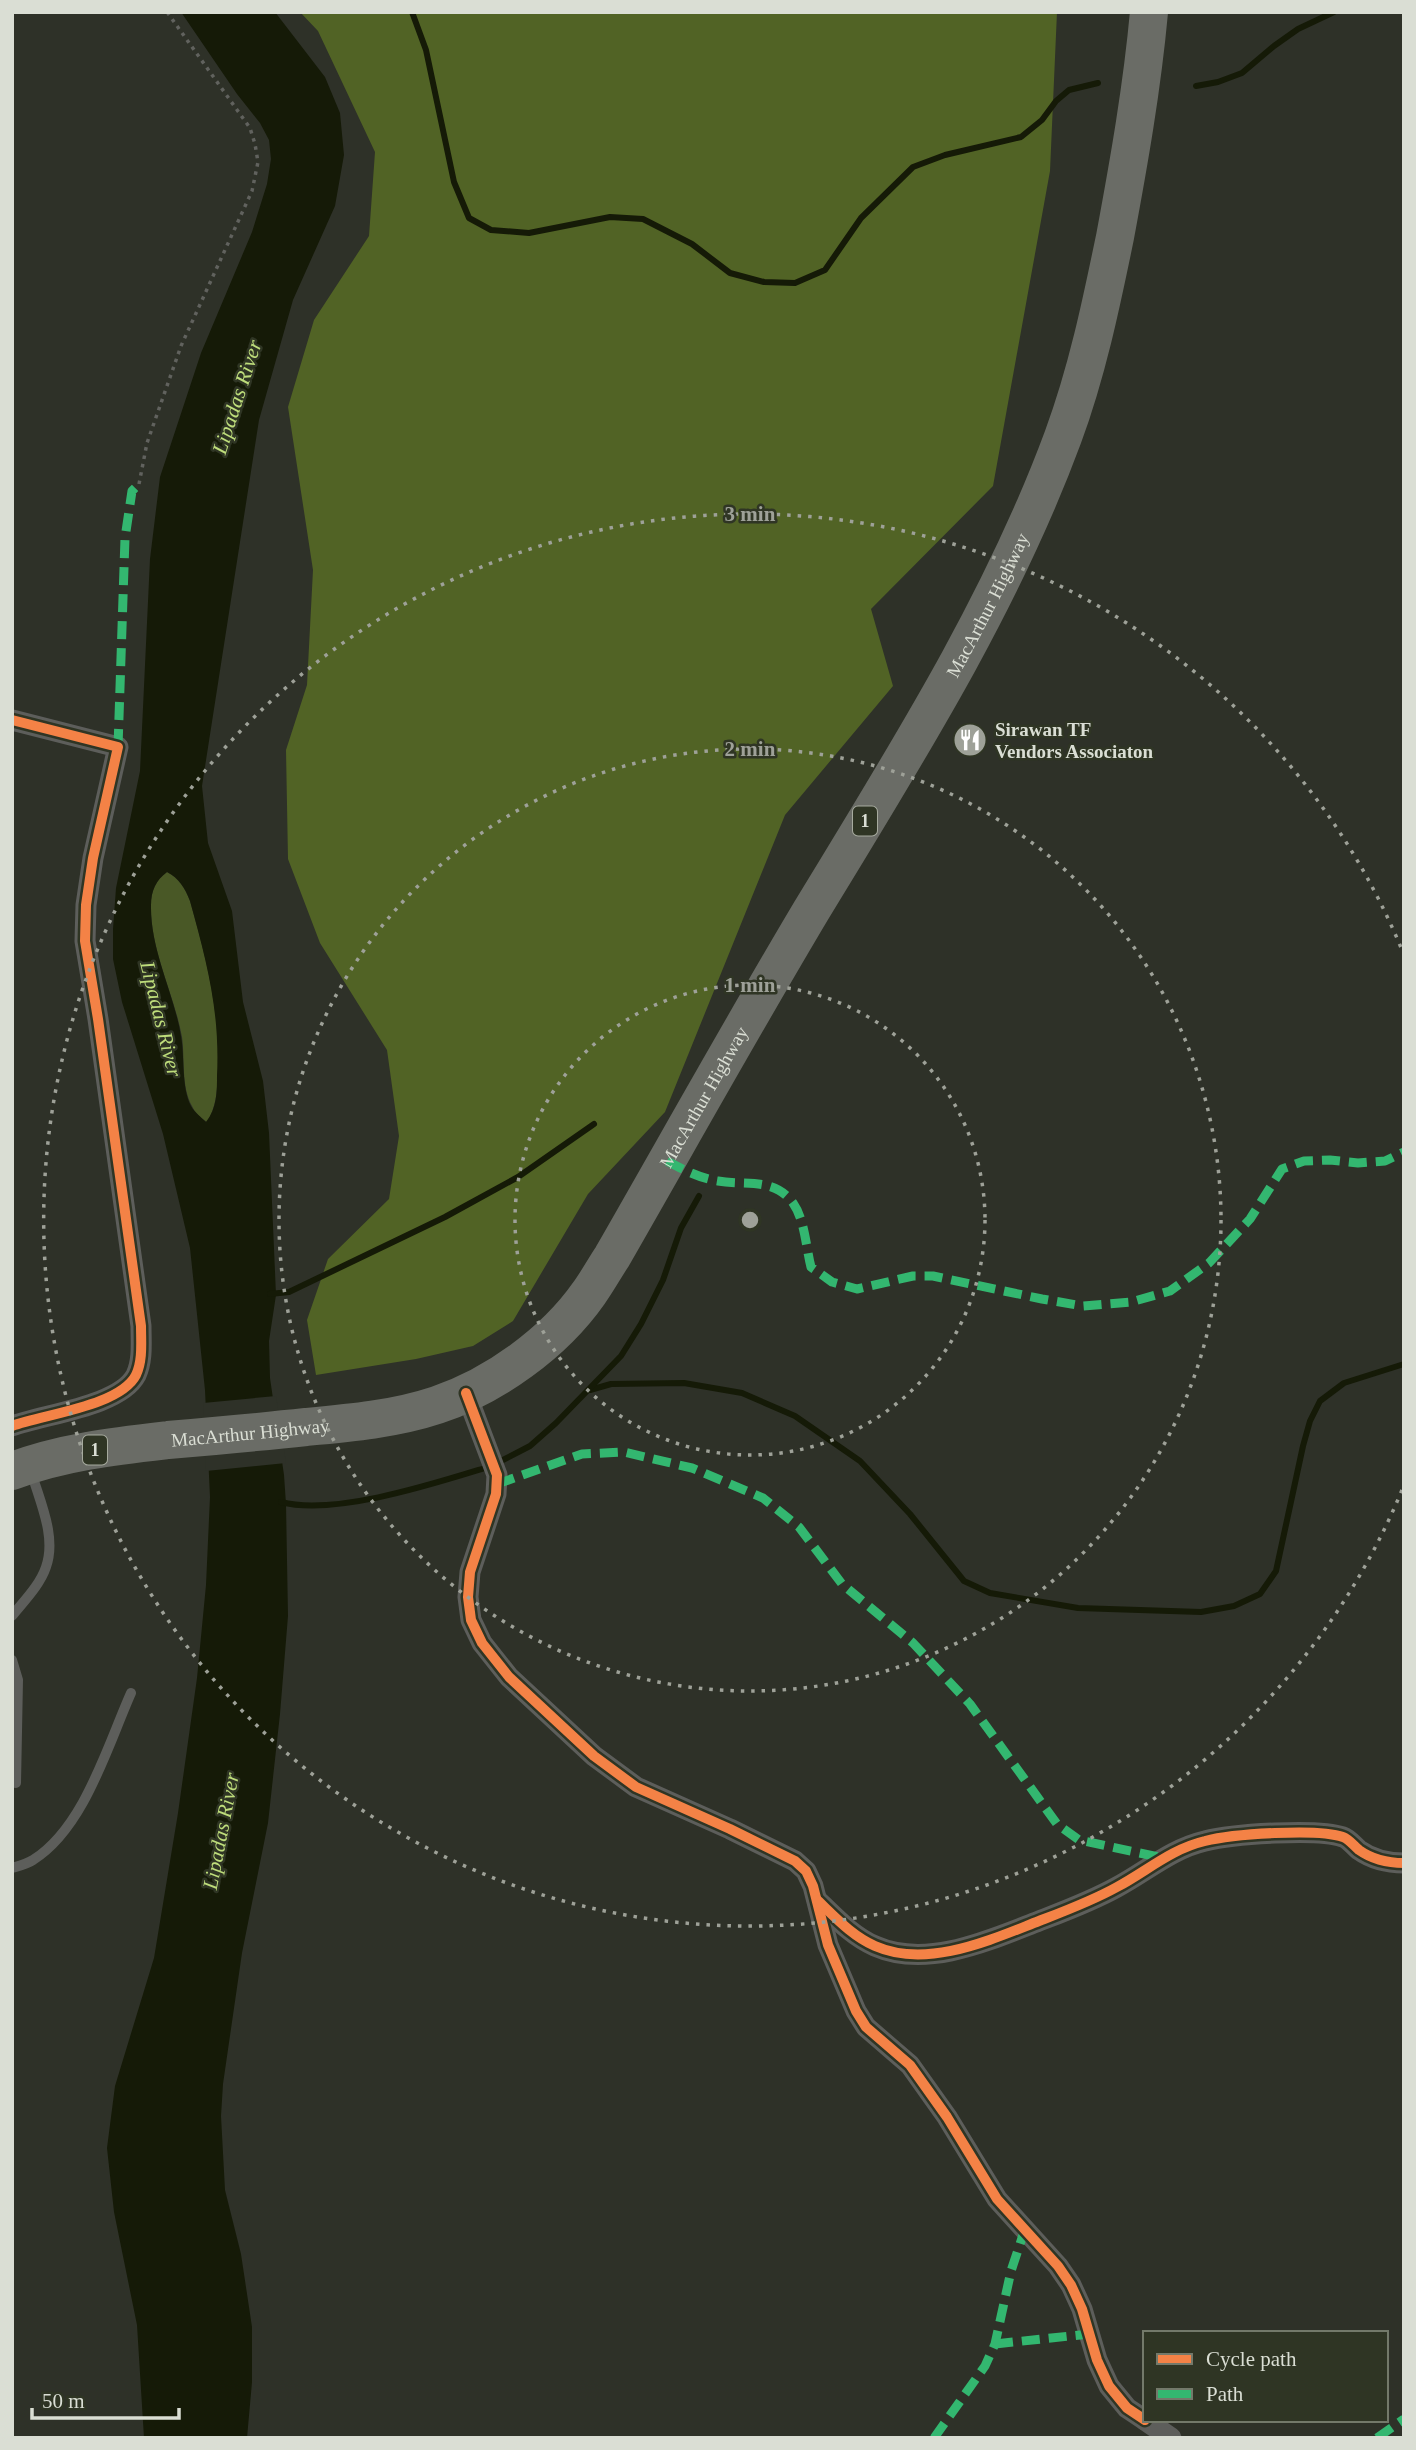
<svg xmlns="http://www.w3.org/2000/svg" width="1416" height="2450" viewBox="0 0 1416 2450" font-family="'Times New Roman',serif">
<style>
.green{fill:#495826}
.forest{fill:#516325}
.water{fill:#151a07;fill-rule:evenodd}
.pier{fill:#2e3128}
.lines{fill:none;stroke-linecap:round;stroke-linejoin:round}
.stream{stroke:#151a07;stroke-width:6}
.path{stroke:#61625e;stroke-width:3.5;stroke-dasharray:3.5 5;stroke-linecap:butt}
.lane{stroke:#5d5e5b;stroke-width:10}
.street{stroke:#5d5e5b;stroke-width:21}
.highway{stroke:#6a6c66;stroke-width:38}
.quiet{stroke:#33b770;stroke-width:9;stroke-dasharray:18 9;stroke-linecap:butt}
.cycleway-casing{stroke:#2f3524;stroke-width:15}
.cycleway{stroke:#f48246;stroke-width:10}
.ring{fill:none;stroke:#9ea198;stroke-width:3.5;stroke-dasharray:3.5 7}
.labels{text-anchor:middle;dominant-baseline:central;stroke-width:5;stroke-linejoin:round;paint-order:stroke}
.shield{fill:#2f3524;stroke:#a7ab9f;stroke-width:2}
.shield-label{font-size:18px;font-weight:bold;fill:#daded4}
.street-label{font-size:19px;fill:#daded4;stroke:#2f3524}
.poi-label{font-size:19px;font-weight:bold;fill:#daded4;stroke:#2f3524;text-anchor:start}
.water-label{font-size:21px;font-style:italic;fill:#bedd7b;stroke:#2f3524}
.centre{fill:#9ea198;stroke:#2f3524;stroke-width:3.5}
.ring-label{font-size:21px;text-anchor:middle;font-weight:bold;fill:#9ea198;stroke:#2f3524;stroke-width:5;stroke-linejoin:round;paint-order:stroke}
</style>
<rect width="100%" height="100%" fill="#2e3128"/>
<path class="green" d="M167,872C179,878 185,888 190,901C206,957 220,1011 218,1070C217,1089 217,1106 207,1122C201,1118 195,1113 192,1106C181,1086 185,1059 182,1037C174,993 150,950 151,905C151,891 156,880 167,872Z"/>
<polygon class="forest" points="300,12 1057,12 1050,171 993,486 871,609 893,686 785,815 665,1112 588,1194 513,1321 473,1346 416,1359 316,1375 307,1320 328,1259 389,1199 399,1136 387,1050 320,943 288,859 286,750 307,685 313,570 288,407 314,320 369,236 375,152 318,31"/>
<path class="water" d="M181,12H275L325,77L340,113L344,155L335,206L293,300L259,420L202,786L208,843L232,911L243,1002L263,1081L269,1133L276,1295L269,1341L270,1378L284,1475L286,1504L288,1616L280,1714L268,1823L242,1953L223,2084L221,2116L225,2190L241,2254L252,2327V2382L247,2438H144L137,2325L114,2212L107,2148L115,2086L154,1958L178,1813L197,1678L206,1585L210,1497L205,1390L190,1248L163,1134L122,1002L113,959V929L116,888L140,771L150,559L160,477L201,353L252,232L267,184L271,159L269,140L260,123L237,94ZM167,872C179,878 185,888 190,901C207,963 220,1011 217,1076C217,1092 217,1108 206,1122C201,1117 195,1113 191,1106C181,1086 185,1058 181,1036C174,993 150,950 151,905C151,891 156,880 167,872Z"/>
<polygon class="pier" points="276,1396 286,1463 206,1471 203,1403"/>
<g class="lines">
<g class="stream">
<polyline points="412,12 426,50 454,182 469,218 491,230 529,233 610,217 643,219 692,244 730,273 764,282 795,283 825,270 861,218 913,167 945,155 1021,137 1042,120 1056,101 1069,90 1098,83"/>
<polyline points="1196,86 1218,82 1242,73 1274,46 1298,29 1334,12"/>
<polyline points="270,1294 289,1292 445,1217 518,1177 594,1124"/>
<polyline points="590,1390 611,1384 684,1383 742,1393 795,1416 860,1461 910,1514 964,1581 990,1593 1078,1608 1201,1612 1234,1606 1260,1594 1276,1571 1303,1446 1310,1421 1320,1401 1344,1383 1404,1364"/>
<polyline points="501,1461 530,1446 556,1423 621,1356 641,1324 663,1280 681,1228 699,1196"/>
<path d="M281,1502C334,1516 433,1484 485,1468"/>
</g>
<polyline class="path" points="139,484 147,443 181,346 252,191 258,162 255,144 250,128 167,12"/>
<g class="lane">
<path d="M12,1616C24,1601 40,1585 46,1567C57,1536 39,1500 31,1471"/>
<polyline points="12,1660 18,1680 16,1783"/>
<path d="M12,1868C19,1866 27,1864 33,1860C84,1828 107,1747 131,1693"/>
</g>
<g class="street">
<path d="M12,720L118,747L93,858L86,905L85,941L98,1019L141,1326C141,1342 143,1360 136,1375C120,1406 45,1414 12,1426"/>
<polyline points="466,1393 497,1475 496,1494 470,1572 468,1597 471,1620 482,1643 509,1677 594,1756 636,1787 730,1829 795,1861 806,1871 813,1886 828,1945 856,2011 866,2027 910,2065 947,2117 997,2199 1058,2266 1071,2285 1082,2309 1097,2360 1109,2386 1127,2408 1145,2420"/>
<path d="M817,1900C835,1917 852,1936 875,1946C927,1969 990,1940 1039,1921C1065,1911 1092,1901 1117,1887C1147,1871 1171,1849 1205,1841C1232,1834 1318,1828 1343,1837C1349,1839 1354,1846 1359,1850C1373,1860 1387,1863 1404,1863"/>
<polyline points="1145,2420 1171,2438"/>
</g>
<path class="highway" id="s1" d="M12,1471C62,1452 116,1446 168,1440C214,1436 260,1432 306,1427C350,1423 395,1419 437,1405C494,1386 554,1343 589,1293C597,1282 604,1269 612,1257C678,1142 743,1025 811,911C904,758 1001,605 1063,437C1087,372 1101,305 1115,237C1129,162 1142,88 1149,12"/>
<g class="quiet">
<polyline points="118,747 125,538 132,491 139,484"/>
<path d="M667,1161C684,1170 699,1178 718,1181C746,1186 774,1177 793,1203C805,1220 806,1248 811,1267L832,1282L857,1289L913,1276H933L1042,1299L1083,1306L1131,1302L1170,1291L1209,1263L1250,1219L1282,1169L1304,1161L1330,1160L1358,1163L1385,1161L1404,1152"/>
<polyline points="497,1484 582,1454 624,1452 692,1468 763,1498 799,1527 842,1584 913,1643 970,1704 1057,1824 1079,1840 1163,1858"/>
<polyline points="995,2344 1089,2334"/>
<polyline points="934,2438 985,2366 995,2344 1011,2271 1025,2229"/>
<polyline points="1377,2438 1404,2419"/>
</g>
<defs>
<g id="cycleway">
<path d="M12,720L118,747L93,858L86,905L85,941L98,1019L141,1326C141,1342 143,1360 136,1375C120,1406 45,1414 12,1426"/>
<polyline points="466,1393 497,1475 496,1494 470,1572 468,1597 471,1620 482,1643 509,1677 594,1756 636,1787 730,1829 795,1861 806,1871 813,1886 828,1945 856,2011 866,2027 910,2065 947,2117 997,2199 1058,2266 1071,2285 1082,2309 1097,2360 1109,2386 1127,2408 1145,2420"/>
<path d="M817,1900C835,1917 852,1936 875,1946C927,1969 990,1940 1039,1921C1065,1911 1092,1901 1117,1887C1147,1871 1171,1849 1205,1841C1232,1834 1318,1828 1343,1837C1349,1839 1354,1846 1359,1850C1373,1860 1387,1863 1404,1863"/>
</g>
</defs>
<use href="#cycleway" class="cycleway-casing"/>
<use href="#cycleway" class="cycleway"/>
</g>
<g class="ring">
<circle cx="750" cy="1220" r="235"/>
<circle cx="750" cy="1220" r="471"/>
<path d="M1402 1490A706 706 0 1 1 1402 950"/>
</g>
<defs>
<symbol id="restaurant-disc" viewBox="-11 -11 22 22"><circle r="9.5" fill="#9ea198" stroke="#2f3524"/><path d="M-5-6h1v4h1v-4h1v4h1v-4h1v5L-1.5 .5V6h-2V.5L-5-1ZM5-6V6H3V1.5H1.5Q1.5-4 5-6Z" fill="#fff"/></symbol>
</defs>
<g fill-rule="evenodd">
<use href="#restaurant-disc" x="951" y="721" width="38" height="38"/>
</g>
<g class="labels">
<g class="shield">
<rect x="853" y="806.5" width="24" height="29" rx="5"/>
<rect x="83" y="1435.5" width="24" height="29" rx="5"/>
</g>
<g class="shield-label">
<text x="865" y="821">1</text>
<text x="95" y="1450">1</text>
</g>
<g class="street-label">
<text stroke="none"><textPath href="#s1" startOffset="1418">MacArthur Highway</textPath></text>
<text stroke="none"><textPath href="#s1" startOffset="850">MacArthur Highway</textPath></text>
<text stroke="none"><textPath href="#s1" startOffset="242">MacArthur Highway</textPath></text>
</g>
<g class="poi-label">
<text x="995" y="729">Sirawan TF<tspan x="995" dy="22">Vendors Associaton</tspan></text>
</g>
<g class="water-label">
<text transform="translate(237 397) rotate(-72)">Lipadas River</text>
<text transform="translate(161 1019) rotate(76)">Lipadas River</text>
<text transform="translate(221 1831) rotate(-79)">Lipadas River</text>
</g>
</g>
<circle cx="750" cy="1220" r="10" class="centre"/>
<g class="ring-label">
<text x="750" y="521">3 min</text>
<text x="750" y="756">2 min</text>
<text x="750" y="992">1 min</text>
</g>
<rect width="1416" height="2450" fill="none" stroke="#daded4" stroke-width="28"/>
<rect x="1143" y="2331" width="245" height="91" fill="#2f3524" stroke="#73796a" stroke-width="2"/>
<rect x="1157" y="2354" width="35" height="10" fill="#f48246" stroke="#73796a" stroke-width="2"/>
<text x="1206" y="2366" font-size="21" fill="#daded4">Cycle path</text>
<rect x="1157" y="2389" width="35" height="10" fill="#33b770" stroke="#73796a" stroke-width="2"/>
<text x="1206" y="2401" font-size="21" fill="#daded4">Path</text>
<path d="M32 2408v10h147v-10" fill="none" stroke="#daded4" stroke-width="3.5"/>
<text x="42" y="2408" font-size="21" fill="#daded4" stroke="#2f3524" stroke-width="5" paint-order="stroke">50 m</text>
</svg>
